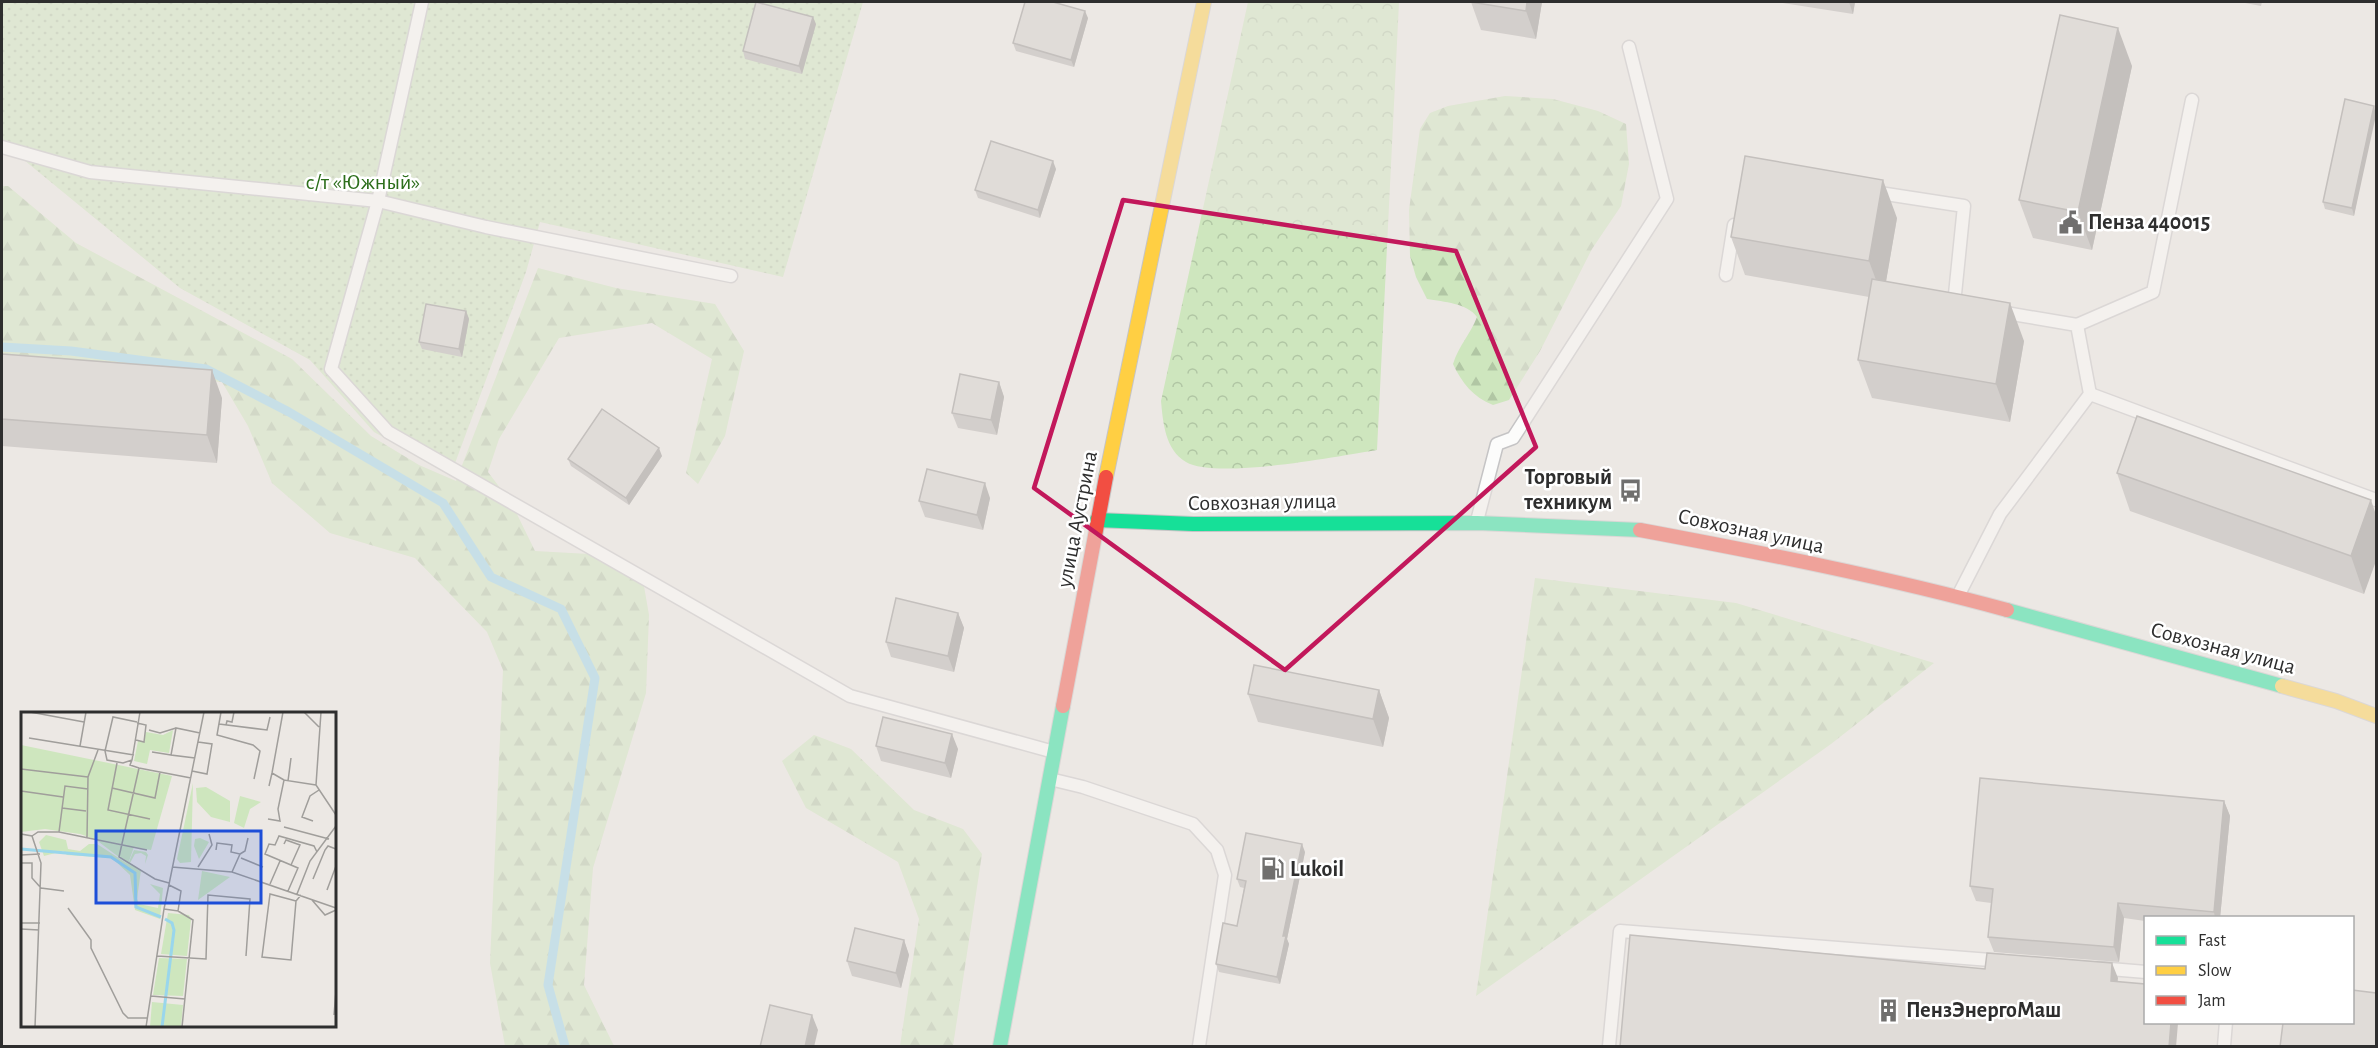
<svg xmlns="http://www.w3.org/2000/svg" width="2378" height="1048" viewBox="0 0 2378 1048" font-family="'Alegreya Sans',sans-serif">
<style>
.forest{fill:url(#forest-firs)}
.park{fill:url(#park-crowns)}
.garden{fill:url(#garden-dots)}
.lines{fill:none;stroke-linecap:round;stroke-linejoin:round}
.stream{stroke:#99d6ec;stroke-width:9}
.lane-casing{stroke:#c5c4c5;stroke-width:15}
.fast-casing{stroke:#c5c4c5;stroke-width:16}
.slow-casing{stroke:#c5c4c5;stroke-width:16}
.jam-casing{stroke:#c5c4c5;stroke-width:16}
.lane{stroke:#fcfcfb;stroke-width:12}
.fast{stroke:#16e098;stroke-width:14}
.slow{stroke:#ffcf43;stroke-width:14}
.jam{stroke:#f24e42;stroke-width:14}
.wall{fill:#b4b1af}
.shaded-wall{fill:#92908e}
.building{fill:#d1cecb;stroke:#92908e;stroke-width:1.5}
.marked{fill:none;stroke:#c2185b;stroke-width:4.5;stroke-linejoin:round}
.labels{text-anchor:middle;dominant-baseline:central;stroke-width:5;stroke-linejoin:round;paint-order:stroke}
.park-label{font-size:22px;fill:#2c6e1b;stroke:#fff}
.poi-label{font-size:22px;font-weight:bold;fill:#2e2e2e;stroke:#fff;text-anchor:start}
.street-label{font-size:22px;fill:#2e2e2e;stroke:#fff}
.inset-river{fill:none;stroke:#99d6ec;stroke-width:3}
.inset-road{fill:none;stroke:#a09e9b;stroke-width:1.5}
.view{fill:#1d4ed8;fill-opacity:0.15;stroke:#1d4ed8;stroke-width:3}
.inset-edge{fill:none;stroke:#2e2e2e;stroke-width:3}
</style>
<defs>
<pattern id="forest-firs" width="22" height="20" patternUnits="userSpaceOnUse" patternTransform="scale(1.5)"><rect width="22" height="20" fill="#cee6be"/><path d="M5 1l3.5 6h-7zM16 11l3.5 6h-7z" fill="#b1c6a4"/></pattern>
<pattern id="park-crowns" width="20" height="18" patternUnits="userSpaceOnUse" patternTransform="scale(1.5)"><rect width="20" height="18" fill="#cee6be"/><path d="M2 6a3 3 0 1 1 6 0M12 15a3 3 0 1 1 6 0" fill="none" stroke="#b1c6a4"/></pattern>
<pattern id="garden-dots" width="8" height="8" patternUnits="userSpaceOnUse" patternTransform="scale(1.5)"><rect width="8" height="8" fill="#cee6be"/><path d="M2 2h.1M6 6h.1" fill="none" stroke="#b1c6a4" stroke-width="1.8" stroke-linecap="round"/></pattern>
</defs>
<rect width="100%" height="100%" fill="#ece8e4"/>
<g class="forest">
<path d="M1505,96L1553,99L1598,111L1626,124L1629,164L1621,206L1592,249L1540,351L1509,400L1493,405C1473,397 1462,383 1453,364C1459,345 1470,335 1477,317C1467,303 1444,302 1427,299L1416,277L1410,256L1409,210L1420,129L1430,113L1448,106Z"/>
<polygon points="2,186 8,186 76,243 292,359 371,436 419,465 456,481 538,268 616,288 715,304 744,351 725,436 698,484 686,473 712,359 652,323 559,338 499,439 488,472 512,504 535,551 589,554 641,569 649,615 646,693 593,868 584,985 614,1046 505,1046 490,963 503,670 487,632 415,558 330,533 272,483 248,426 222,382 2,367"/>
<polygon points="1535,578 1736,603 1934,663 1831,744 1476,996"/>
<polygon points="814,735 851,749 914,810 963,829 982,854 953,1046 900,1046 919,919 898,862 806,808 782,761"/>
</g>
<path class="park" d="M1248,2H1399L1377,450C1339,456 1216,480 1186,462C1165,450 1163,422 1161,401Z"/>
<polygon class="garden" points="2,2 863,2 783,277 540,222 526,272 451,474 374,432 310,360 180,288 2,142"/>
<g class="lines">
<polyline class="stream" points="2,347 71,351 206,369 289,412 443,503 491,577 561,609 595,678 548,985 565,1046"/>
<defs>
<g id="lane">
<polyline points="422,2 378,201 331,369 388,432 850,696 1054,752"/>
<polyline points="2,147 90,172 378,201 486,227 731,276"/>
<polyline points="1873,192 1964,206 1954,304 1959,305"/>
<polyline points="1726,275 1734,225"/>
<polyline points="2077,325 2153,292 2192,100"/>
<polyline points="2090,394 2376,500"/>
<polyline points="1477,521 1497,444 1513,438 1667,199 1629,47"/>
<polyline points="1958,596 2000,514 2090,394 2077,325 2000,312"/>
<polyline points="1050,779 1083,787 1193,824 1217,850 1225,875 1199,1046"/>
<polyline points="2098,968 2146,972"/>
<polyline points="1609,1046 1620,931 2003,961"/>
<polyline points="2224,1046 2226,1022"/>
</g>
<g id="fast">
<polyline points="1097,520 1193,524 1477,523 1640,530"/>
<polyline points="2007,610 2282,686"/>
<polyline points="1000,1046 1063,706"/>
</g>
<g id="slow">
<polyline points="1106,477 1204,2"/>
<polyline points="2282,686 2336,701 2376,716"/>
</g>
<g id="jam">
<path d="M1640,530C1763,553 1886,577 2007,610"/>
<polyline points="1063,706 1106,477"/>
</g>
</defs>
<use href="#lane" class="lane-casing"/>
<use href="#fast" class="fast-casing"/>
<use href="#slow" class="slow-casing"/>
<use href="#jam" class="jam-casing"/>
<use href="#lane" class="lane"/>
<use href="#fast" class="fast"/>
<use href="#slow" class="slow"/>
<use href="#jam" class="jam"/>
</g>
<g class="wall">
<polygon points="1471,2 1542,2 1536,39 1481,30"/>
<polygon points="1777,2 1855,2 1853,14"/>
<polygon points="2240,2 2262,2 2261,6"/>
<polygon points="1088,18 1074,67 1016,51 1013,43"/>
<polygon points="816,24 802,74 745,59 743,51"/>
<polygon points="2132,66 2092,250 2033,238 2019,200"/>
<polygon points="2374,106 2354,216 2325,209 2323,202"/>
<polygon points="1056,169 1040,218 978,198 975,190"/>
<polygon points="1897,218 1886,281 2024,341 2010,422 1872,398 1858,360 1869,297 1745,275 1731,237"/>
<polygon points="466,311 469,319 462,357 422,349 419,342"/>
<polygon points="2,354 222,398 217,463 2,446"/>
<polygon points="999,382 1004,397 997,435 958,428 952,413"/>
<polygon points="662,456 629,505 571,466 568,459"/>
<polygon points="2117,473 2376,515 2364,594 2130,511"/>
<polygon points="990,498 983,530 925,517 919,501"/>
<polygon points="958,613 964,628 954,672 891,657 886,642"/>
<polygon points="1379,690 1389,718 1383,747 1258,722 1248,694"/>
<polygon points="876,746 958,749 951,778 881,761"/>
<polygon points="2224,801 2230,816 2220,918 2145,918 2145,921 2124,918 2119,962 1994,952 1988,937 1991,903 1976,901 1970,886"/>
<polygon points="1305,852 1287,939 1289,944 1280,984 1219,972 1216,964 1237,926 1244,888 1240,887 1237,879"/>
<polygon points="904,940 909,955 901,988 852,976 847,961"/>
</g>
<g class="shaded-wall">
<polygon points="1527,2 1542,2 1536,39 1526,11"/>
<polygon points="1849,2 1855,2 1853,14"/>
<polygon points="1085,11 1088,18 1074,67 1071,60"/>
<polygon points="813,17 816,24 802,74 799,66"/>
<polygon points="2118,28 2132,66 2092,250 2078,212"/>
<polygon points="2374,106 2376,115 2354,216 2352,208"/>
<polygon points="1053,161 1056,169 1040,218 1038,210"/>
<polygon points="1883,180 1897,218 1883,299 1869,261"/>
<polygon points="2010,303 2024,341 2010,422 1996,384"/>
<polygon points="466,311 469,319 462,357 459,349"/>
<polygon points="212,370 222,398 217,463 207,435"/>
<polygon points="999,382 1004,397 997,435 991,420"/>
<polygon points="659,448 662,456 629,505 626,498"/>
<polygon points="985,483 990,498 983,530 977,515"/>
<polygon points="2371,500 2376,515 2376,561 2364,594 2351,556"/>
<polygon points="958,613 964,628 954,672 948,656"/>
<polygon points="1379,690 1389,718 1383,747 1373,719"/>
<polygon points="952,734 958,749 951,778 945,763"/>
<polygon points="2224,801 2230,816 2220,918 2215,918 2214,912"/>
<polygon points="1302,844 1305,852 1287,939 1289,944 1280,984 1277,977 1283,936"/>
<polygon points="2118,903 2124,918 2119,962 2114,947"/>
<polygon points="904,940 909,955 901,988 896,973"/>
<polygon points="2112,963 2118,978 2116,996 2111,981"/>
<polygon points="812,1015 818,1030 814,1047 805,1047"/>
<polygon points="2171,1023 2178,1023 2176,1047 2169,1047"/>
</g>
<g class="building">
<polygon points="756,2 813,17 799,66 743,51"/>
<polygon points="1025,2 1053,2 1085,11 1071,60 1013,43"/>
<polygon points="1471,2 1527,2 1526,11"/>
<polygon points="2060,15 2118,28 2078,212 2019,200"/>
<polygon points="2345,99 2374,106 2352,208 2323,202"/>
<polygon points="991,141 1053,161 1038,210 975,190"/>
<polygon points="1745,156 1883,180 1869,261 1731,237"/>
<polygon points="1872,279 2010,303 1996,384 1858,360"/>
<polygon points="426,304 466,311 459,349 419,342"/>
<polygon points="2,354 212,370 207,435 2,419"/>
<polygon points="960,374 999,382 991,420 952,413"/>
<polygon points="602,409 659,448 626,498 568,459"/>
<polygon points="2137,416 2371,500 2351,556 2117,473"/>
<polygon points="927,469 985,483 977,515 919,501"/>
<polygon points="896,598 958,613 948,656 886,642"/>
<polygon points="1254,665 1379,690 1373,719 1248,694"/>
<polygon points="883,717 952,734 945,763 876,746"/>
<polygon points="1980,778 2224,801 2214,912 2118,903 2114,947 1988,937 1993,889 1970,886"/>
<polygon points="1246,833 1302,844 1283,936 1286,936 1277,977 1216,964 1223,923 1237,926 1246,881 1237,879"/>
<polygon points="855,928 904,940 896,973 847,961"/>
<polygon points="1630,935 1985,969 1987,953 2112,963 2111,981 2145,984 2145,1023 2171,1023 2169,1047 1620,1047"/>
<polygon points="2352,990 2376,993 2376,1047 2280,1047 2283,1023 2352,1023"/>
<polygon points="770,1005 812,1015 805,1047 760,1047"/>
</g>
<path d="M0 0H2378V1048H0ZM1123,200L1456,251L1536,447L1285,670L1034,488Z" fill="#ece8e4" fill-opacity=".55" fill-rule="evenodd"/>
<path class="marked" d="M1123,200L1456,251L1536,447L1285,670L1034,488Z"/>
<defs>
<symbol id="civic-bare" viewBox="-9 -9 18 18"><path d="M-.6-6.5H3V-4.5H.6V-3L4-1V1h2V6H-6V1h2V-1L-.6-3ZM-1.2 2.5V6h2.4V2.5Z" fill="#706f6e" stroke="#fff" stroke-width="2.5" paint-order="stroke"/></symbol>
<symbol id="bus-bare" viewBox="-9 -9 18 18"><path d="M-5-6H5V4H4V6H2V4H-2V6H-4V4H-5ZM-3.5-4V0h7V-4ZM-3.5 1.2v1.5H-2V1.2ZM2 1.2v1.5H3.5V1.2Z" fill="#706f6e" stroke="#fff" stroke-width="2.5" paint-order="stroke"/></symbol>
<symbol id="fuel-bare" viewBox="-9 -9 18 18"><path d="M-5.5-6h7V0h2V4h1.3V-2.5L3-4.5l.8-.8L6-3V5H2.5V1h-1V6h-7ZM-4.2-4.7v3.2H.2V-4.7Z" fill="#706f6e" stroke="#fff" stroke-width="2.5" paint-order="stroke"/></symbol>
<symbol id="building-bare" viewBox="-9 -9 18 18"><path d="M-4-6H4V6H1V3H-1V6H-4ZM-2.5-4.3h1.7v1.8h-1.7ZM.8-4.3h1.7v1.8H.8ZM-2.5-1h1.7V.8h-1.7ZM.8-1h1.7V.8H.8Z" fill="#706f6e" stroke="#fff" stroke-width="2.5" paint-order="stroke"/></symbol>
</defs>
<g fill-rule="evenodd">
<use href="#civic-bare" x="2054" y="206" width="33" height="33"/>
<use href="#bus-bare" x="1614" y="474" width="33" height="33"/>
<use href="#fuel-bare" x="1256" y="852" width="33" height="33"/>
<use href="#building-bare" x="1872" y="994" width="33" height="33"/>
</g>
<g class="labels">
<g class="park-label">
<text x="363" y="182">с/т «Южный»</text>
</g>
<g class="poi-label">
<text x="2088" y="222">Пенза 440015</text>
<text x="1612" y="477" text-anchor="end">Торговый<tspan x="1612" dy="25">техникум</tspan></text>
<text x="1290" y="869">Lukoil</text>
<text x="1906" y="1010">ПензЭнергоМаш</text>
</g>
<g class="street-label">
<text transform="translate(1262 502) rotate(-1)">Совхозная улица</text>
<text transform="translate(1077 519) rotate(-79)">улица Аустрина</text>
<text transform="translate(1751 531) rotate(12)">Совхозная улица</text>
<text transform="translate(2223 648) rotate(15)">Совхозная улица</text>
</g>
</g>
<g transform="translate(21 712)">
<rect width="315" height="315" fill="#ece8e4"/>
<path d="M152,18L148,41L129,38L126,52L113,49L117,29L123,30L125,20L142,23ZM147,201L168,203L170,208L166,244L140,242ZM138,246L166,247L162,284L132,283ZM131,290L162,293L160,315H129Z" fill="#cee6be"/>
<path d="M185,75L209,89V110L190,105L176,90L175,76ZM219,84L240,90L229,97L223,116L213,111ZM25,123L45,128L47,137L59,139L68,132H76L107,152L113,138L125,140L127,143L124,152L125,144L120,141L114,142L109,151L120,158L116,187L118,192L137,196L139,182L129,172L142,176L139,207L114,198L109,163L91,146L46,143L42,139L23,144L18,130ZM179,126L188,130L178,147L173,134L174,127ZM181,159L209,165L177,188Z" fill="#cee6be"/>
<path d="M172,71L170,150L159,151L156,147Z" fill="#cee6be"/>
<path d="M0,33L151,64L130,138L113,135L107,152L74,127L59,122L24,117L0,120Z" fill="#cee6be"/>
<path class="inset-river" d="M0,137L90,145L114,161L115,195L140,205M141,315L153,218L151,211L144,207"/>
<path class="inset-road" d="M9,0L63,10M200,0L196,23L232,33L239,39L233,67M283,0L298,15M300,0L295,73L315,103M116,10L92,5L84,39L86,48L102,51L111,48L119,0M198,12L246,18L249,5M205,13L206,9L211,10L213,0M128,18L139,21L155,16M8,26L113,43M115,28L123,30L125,13L116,11M59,34L65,0M131,40L150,43M174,46L150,43L155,16L179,21M111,48L109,53L118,56L170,66M96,51L87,98L129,107M118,56L98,145L134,167L148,171M0,57L67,65M171,59L186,62L191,32L177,30M251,61L262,0M267,69L270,46M248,74L251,61L263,68M91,76L134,86L139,60M0,79L42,85M41,96L65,99M247,107L259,109L257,97L263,68L295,73M292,109L281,105L289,84L298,78M263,115L308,127M38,120L44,74L67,77M0,122L11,124L20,151L14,315M11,124L17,120H38L126,138M66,126L67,65L77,38M263,132L265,128L279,133L270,153M195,138L196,131L211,133L210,140L219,142L211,160M219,142L224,139L227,126M0,143L19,142M220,146L242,155M0,151H11V166L20,176L43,179M151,155L211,160L315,196M177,155L191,133L188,122M292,167L304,138L307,134L315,137M249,172L259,149M306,178L315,154M267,179L277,156L244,142L248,132L254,133L258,124L293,134L296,140M276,182L289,149L315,114M291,188L304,203L315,198M275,189L249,182L241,245L270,248L275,189L280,183M47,196L70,228V236L102,301L107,306H126M143,197L157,199L160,179L148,173M157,199L172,208L161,315M0,211H19M0,217L18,218M136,244L185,247L187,183L229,187L225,244M130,284L164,287M313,303L315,279M47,315H71M125,315L143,197L183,0"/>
<path class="view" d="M75,119H240V191H75Z"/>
<rect width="315" height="315" class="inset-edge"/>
</g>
<rect width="2378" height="1048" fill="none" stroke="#2e2e2e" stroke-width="6"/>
<rect x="2144" y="916" width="210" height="108" fill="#ffffff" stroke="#ababab" stroke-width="1.5"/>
<rect x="2156" y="936" width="30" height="9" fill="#16e098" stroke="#ababab" stroke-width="1.5"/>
<text x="2198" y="946" font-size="18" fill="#2e2e2e">Fast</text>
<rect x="2156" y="966" width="30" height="9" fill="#ffcf43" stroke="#ababab" stroke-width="1.5"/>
<text x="2198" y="976" font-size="18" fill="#2e2e2e">Slow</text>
<rect x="2156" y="996" width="30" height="9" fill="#f24e42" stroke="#ababab" stroke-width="1.5"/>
<text x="2198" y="1006" font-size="18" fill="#2e2e2e">Jam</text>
</svg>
